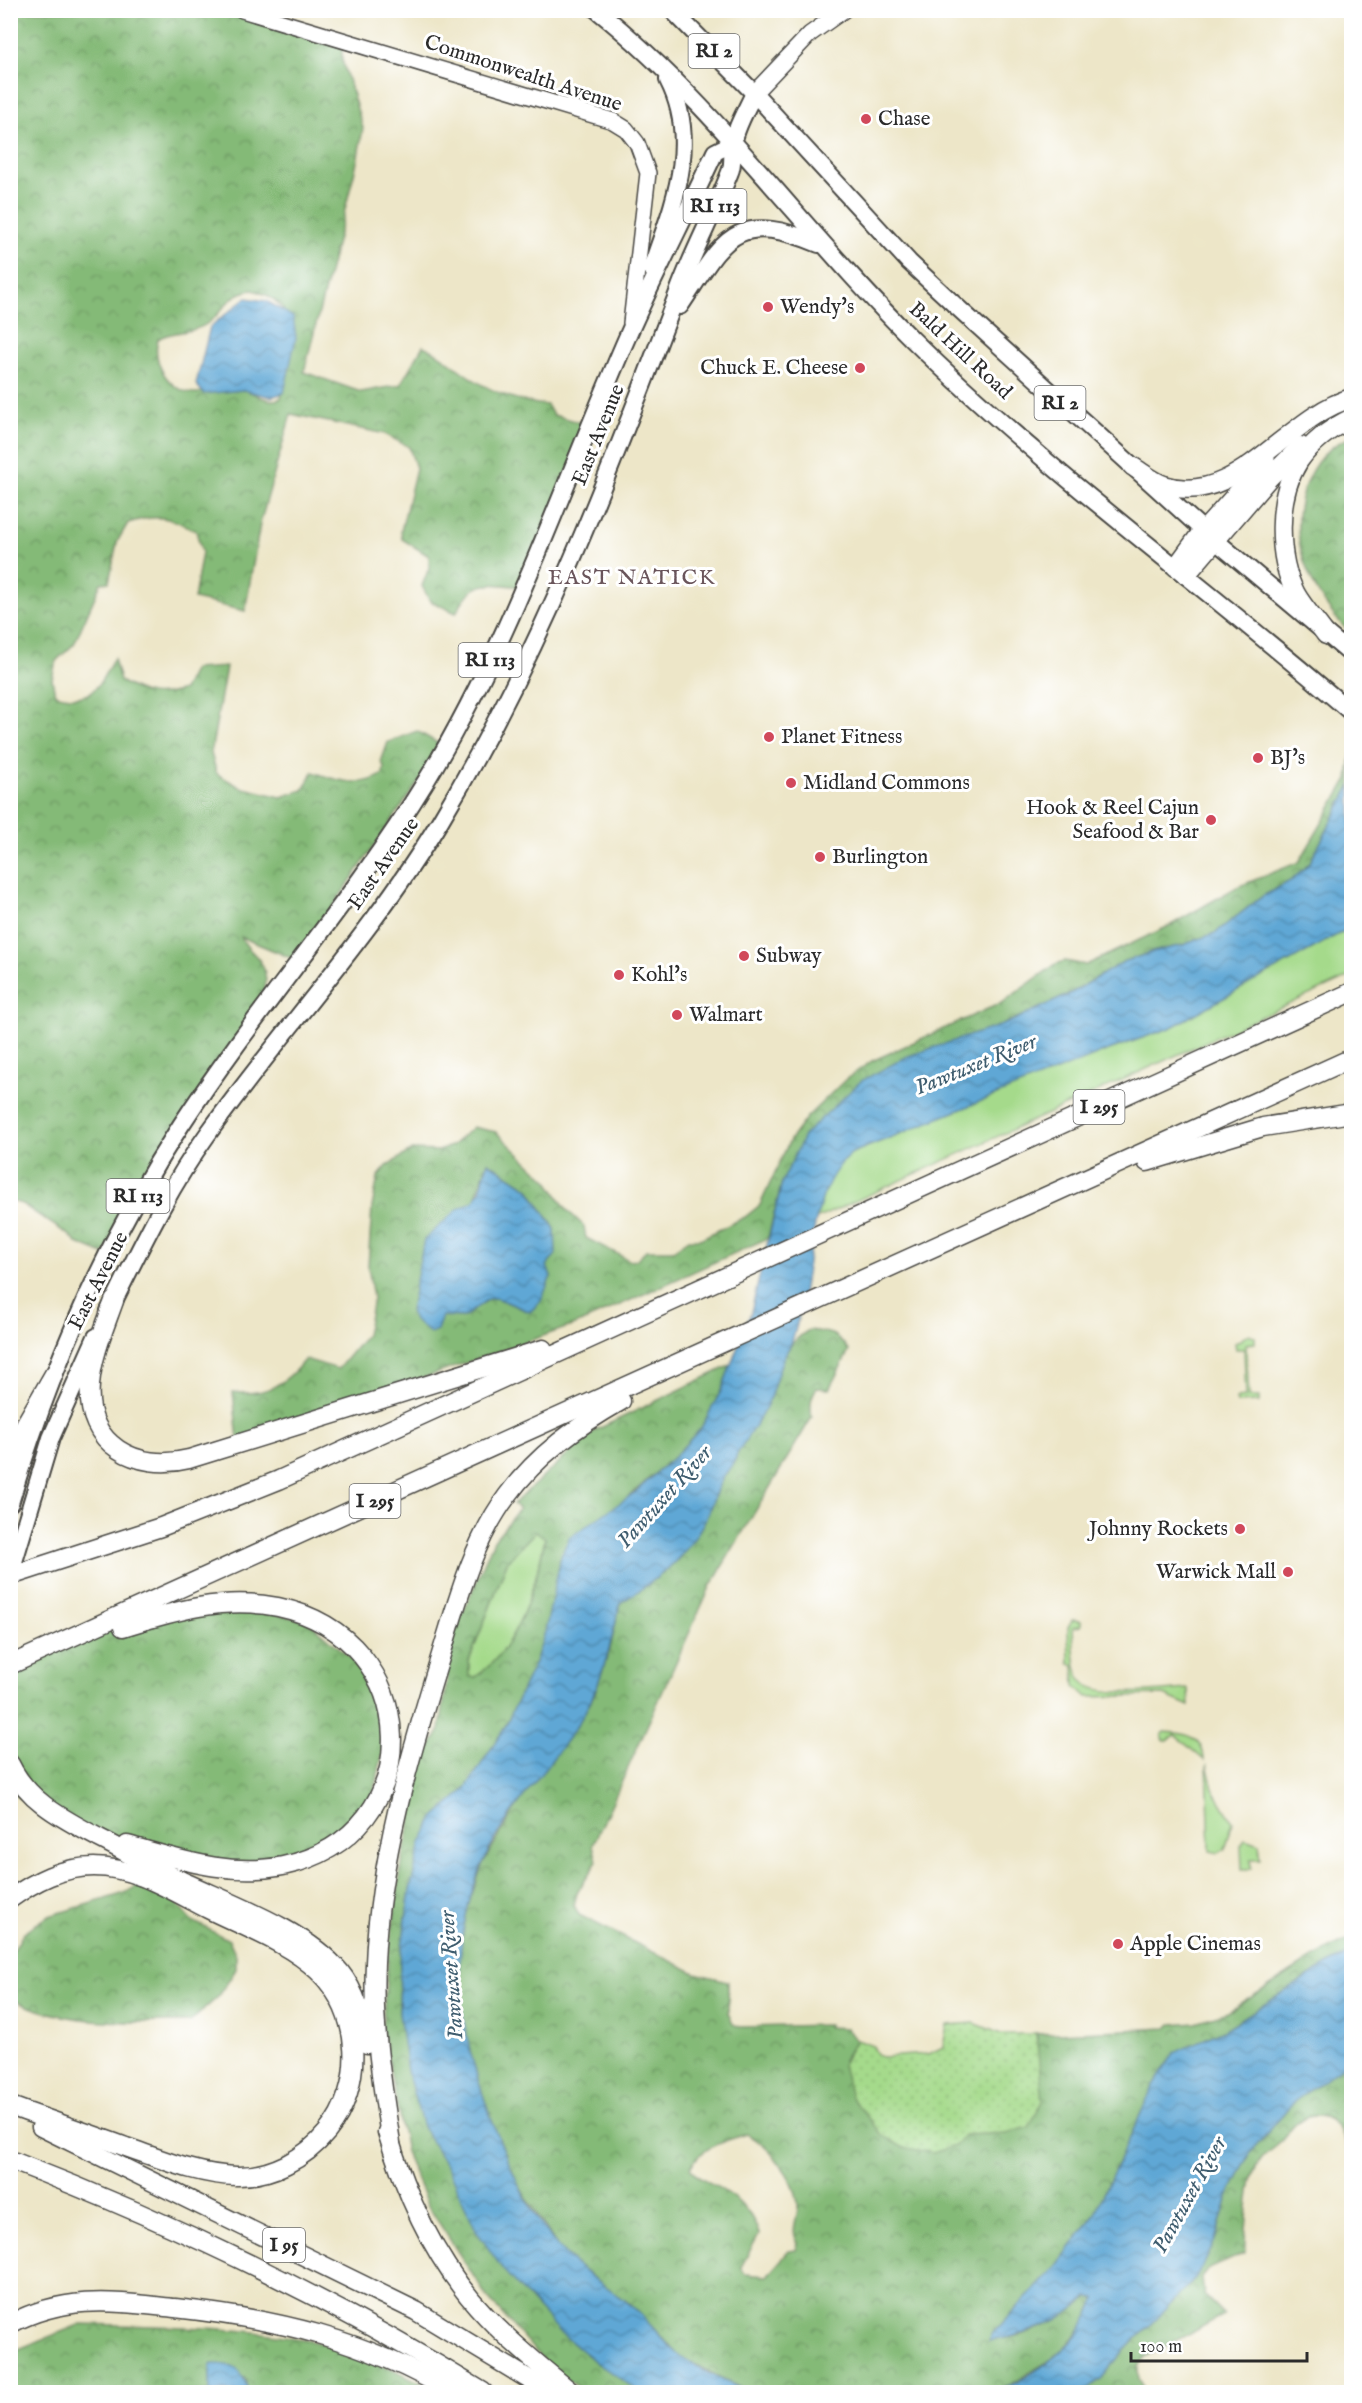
<svg xmlns="http://www.w3.org/2000/svg" width="1362" height="2403" viewBox="0 0 1362 2403" font-family="'IM FELL English',serif">
<style>
.grass{fill:#a5da8b;stroke:#68825b;stroke-width:1.5}
.forest{fill:url(#forest-crowns);stroke:#587251;stroke-width:1.5;fill-rule:evenodd}
.park{fill:url(#park-dots);stroke:#68825b;stroke-width:1.5}
.water{fill:url(#water-waves);stroke:#446980;stroke-width:1.5}
.lines{fill:none;stroke-linecap:round;stroke-linejoin:round}
.secondary-casing{stroke:#484743;stroke-width:18}
.primary-casing{stroke:#484743;stroke-width:20}
.highway-casing{stroke:#484743;stroke-width:21}
.secondary{stroke:#fff;stroke-width:15}
.primary{stroke:#fff;stroke-width:16}
.highway{stroke:#fff;stroke-width:18}
.poi-dot{fill:#d1495b;stroke:#fff;stroke-width:2}
.labels{text-anchor:middle;dominant-baseline:central;stroke-width:6;stroke-linejoin:round;paint-order:stroke}
.shield{fill:#fff;stroke:#6b6b6b;stroke-width:1.5}
.shield-label{font-size:20px;font-weight:bold;fill:#2b2b2b}
.street-label{font-size:21px;fill:#2b2b2b;stroke:#fff}
.poi-label{font-size:21px;fill:#2b2b2b;stroke:#fff;text-anchor:start}
.neighbourhood-label{font-size:22px;letter-spacing:1.5px;fill:#6a555b;stroke:#fff}
.water-label{font-size:22px;font-style:italic;fill:#3f5d6f;stroke:#fff}
</style>
<defs>
<pattern id="forest-crowns" width="20" height="18" patternUnits="userSpaceOnUse" patternTransform="scale(1.5)"><rect width="20" height="18" fill="#84ba77"/><path d="M2 6a3 3 0 1 1 6 0M12 15a3 3 0 1 1 6 0" fill="none" stroke="#6c9762"/></pattern>
<pattern id="park-dots" width="8" height="8" patternUnits="userSpaceOnUse" patternTransform="scale(1.5)"><rect width="8" height="8" fill="#a5da8b"/><path d="M2 2h.1M6 6h.1" fill="none" stroke="#8ebb78" stroke-width="1.8" stroke-linecap="round"/></pattern>
<pattern id="water-waves" width="16" height="10" patternUnits="userSpaceOnUse" patternTransform="scale(1.5)"><rect width="16" height="10" fill="#5ea7d5"/><path d="M0 5q4-4 8 0t8 0" fill="none" stroke="#4e88ad"/></pattern>
</defs>
<rect width="100%" height="100%" fill="#fff"/>
<filter id="ink" filterUnits="userSpaceOnUse"><feTurbulence type="fractalNoise" baseFrequency=".0167" numOctaves="2"/><feDisplacementMap in="SourceGraphic" scale="12" xChannelSelector="R" yChannelSelector="G"/><feConvolveMatrix kernelMatrix="1 2 1 2 8 2 1 2 1" color-interpolation-filters="sRGB"/></filter>
<filter id="wash" filterUnits="userSpaceOnUse"><feTurbulence type="fractalNoise" baseFrequency=".008" numOctaves="4" result="noise"/><feDisplacementMap in="SourceGraphic" scale="24" xChannelSelector="R" yChannelSelector="G"/><feGaussianBlur stdDeviation="1.35" result="paint"/><feColorMatrix in="noise" values="0 0 0 0 0 0 0 0 0 0 0 0 0 0 0 0 0 1.4 0 .05"/><feComposite in="paint" operator="in"/></filter>
<g filter="url(#wash)">
<rect width="100%" height="100%" fill="#ede6c8"/>
<g class="grass">
<path d="M1351,927V976L816,1219C823,1193 830,1170 852,1153L1106,1051L1170,1028Z"/>
<polygon points="1249,1334 1255,1337 1255,1343 1246,1344 1249,1397 1259,1397 1259,1402 1237,1403 1236,1398 1246,1397 1244,1349 1236,1349 1235,1343"/>
<path d="M536,1530L545,1538C536,1586 517,1650 474,1678L468,1676L469,1661L508,1560Z"/>
<path d="M1072,1620L1081,1621V1626L1073,1627C1074,1643 1073,1663 1080,1678C1093,1701 1164,1690 1188,1689L1189,1706L1164,1695L1087,1697L1075,1686L1074,1665L1069,1663L1068,1627Z"/>
<path d="M1165,1732C1187,1733 1203,1736 1204,1760L1175,1735L1168,1741H1164L1162,1735Z"/>
<polygon points="1207,1764 1213,1789 1233,1822 1225,1849 1219,1853 1210,1851"/>
<polygon points="1245,1839 1259,1844 1261,1859 1251,1859 1251,1869 1242,1869 1241,1846"/>
</g>
<g class="forest">
<path d="M11,11H239L342,41V60L363,128L357,162L304,372L361,392L400,385L423,346C442,353 455,368 473,379C494,393 522,403 547,405L553,415L591,425L521,587C486,583 473,579 456,613L430,601L422,586L429,568V556L402,539L401,531L416,468L409,447L385,434L291,414L260,524L245,611L194,599L202,552L196,531C170,516 156,514 128,523L117,542L109,582L101,583L74,644L56,661L52,679L55,694C92,704 97,689 114,658L120,681C145,696 156,698 183,690L194,669L226,667L211,753L217,774L240,787L281,797L303,790L313,772C335,780 362,789 383,774L384,766L381,762L388,742L417,731L443,746L296,960L241,937C244,944 250,950 256,956C270,971 266,987 262,1005L104,1254L77,1243L69,1235L22,1204L11,1201ZM253,290C307,304 290,357 281,398C268,405 255,392 242,389C225,385 212,392 196,393C170,394 151,362 158,339C172,330 194,334 208,323C227,309 226,294 253,290Z"/>
<path d="M1351,437H1352L1351,634C1310,594 1281,533 1309,476C1318,458 1332,444 1351,437Z"/>
<path d="M1351,754V785L1309,864L1292,880L1263,896L1215,933L1183,945L1152,952L1123,962L1068,995L1006,1023L782,1182L768,1238L580,1323L244,1441L238,1440L233,1392C265,1397 286,1384 305,1359L338,1369L366,1335L373,1299L368,1266L372,1207L378,1177L387,1166L412,1150L439,1151L453,1145L473,1127L496,1132L548,1181L567,1210L584,1226L586,1238L631,1261L636,1260L646,1250H673L689,1239H700L745,1217L760,1205L790,1140L807,1117L846,1079L872,1061L1003,1002L1056,964L1065,961L1086,965L1169,926L1237,887L1299,862L1348,779ZM488,1162L528,1188L555,1229L547,1266L530,1312L497,1298L488,1299L464,1317L442,1316L458,1209L474,1202Z"/>
<path d="M809,1330C830,1332 837,1333 849,1351L829,1389L817,1388C810,1396 810,1407 812,1417L711,1585L593,1845L597,1861L577,1893L574,1905L579,1915L695,1973L728,1981V2013L733,2024L740,2027L828,2025L827,2027L846,2028L856,2040L843,2060L962,2135L1006,2133L1038,2038L1036,2034L1168,2028L1172,2024L1196,2022L1228,2012L1313,1958L1351,1938V1954L1335,1960L1224,2030L1174,2054L1153,2087L1094,2215L1056,2267L993,2333L990,2340C1024,2339 1063,2320 1088,2297L1097,2298L1086,2323L1057,2356L998,2392H748L681,2357L629,2303L579,2267L559,2249L516,2181L479,2090L469,2057L462,2017L459,1958L467,1909L483,1863L522,1797L576,1727L594,1695L610,1649L620,1603C654,1582 684,1560 703,1524C710,1511 714,1496 721,1482C725,1472 735,1465 737,1454C746,1438 758,1422 766,1406C782,1375 775,1350 809,1330ZM747,2134C769,2145 795,2178 798,2203C799,2218 789,2229 798,2243L796,2250L789,2251L767,2276L745,2274L741,2267L759,2234C750,2202 722,2190 695,2174L690,2168C701,2146 725,2141 747,2134Z"/>
<path d="M731,1365L721,1391L701,1428L674,1457L620,1504L545,1632L536,1660L504,1729L464,1791L434,1818L410,1890L400,1961L399,2013L423,2127L448,2169L562,2334L597,2363L640,2392H586L552,2370L487,2297L428,2206L407,2157L382,2029L388,1959L401,1869L422,1761L440,1730L453,1636L494,1540L519,1509L513,1504L594,1431ZM536,1531L545,1538C536,1586 517,1650 474,1678L469,1676V1661L508,1560Z"/>
<polygon points="228,1604 308,1621 372,1676 388,1729 372,1802 324,1852 239,1871 67,1829 16,1795 11,1787 11,1665 116,1627"/>
<path d="M144,1882L169,1894L191,1920L229,1940L236,1955V1969L219,1996L190,2022C131,2022 65,2026 11,1999V1955L24,1932L49,1916L125,1893Z"/>
<path d="M1351,2060V2169C1350,2147 1339,2109 1308,2117C1295,2120 1289,2133 1281,2141C1270,2151 1259,2157 1254,2172C1250,2182 1244,2243 1245,2253L1209,2269L1202,2278L1204,2295L1224,2315L1145,2357L1138,2366V2379L1146,2392H1084L1102,2378L1120,2355L1197,2277L1215,2240L1227,2199L1251,2152L1295,2101Z"/>
<path d="M81,2324C171,2327 265,2324 353,2352C382,2362 411,2379 440,2392H248L245,2378L210,2365V2392H11V2352Z"/>
</g>
<polygon class="park" points="974,2023 1001,2034 1036,2034 1043,2101 1029,2127 1006,2133 963,2135 955,2146 933,2153 902,2147 883,2136 851,2097 842,2065 856,2040 873,2046 877,2054 883,2057 929,2054 943,2047 947,2025"/>
<g class="water">
<polygon points="246,298 267,301 293,317 296,337 284,393 271,397 243,390 204,394 196,384 210,327"/>
<path d="M1351,785V927L1170,1028L1106,1051L852,1153C805,1191 812,1282 793,1338C791,1346 786,1352 783,1359C777,1373 774,1388 768,1403C760,1420 747,1437 737,1454C735,1465 725,1472 721,1481C714,1495 710,1510 703,1524C684,1560 654,1582 620,1603C611,1645 600,1691 576,1727C545,1773 504,1813 482,1865C441,1962 463,2048 500,2141C514,2177 534,2220 560,2249C578,2271 605,2284 627,2302C647,2317 661,2341 681,2356C700,2371 726,2381 748,2392H640L597,2363L562,2334L504,2271L477,2232L448,2169L423,2127L407,2071L399,2013L400,1961L410,1890L421,1843L434,1818L464,1791L504,1729L536,1660L545,1632L561,1556L569,1538L633,1494L674,1457L701,1428L721,1391L751,1312L782,1182L805,1134L861,1081L908,1056L1005,1024L1068,995L1123,962L1152,952L1183,945L1215,933L1263,896L1292,880L1309,864Z"/>
<polygon points="488,1162 528,1188 555,1229 556,1254 547,1266 551,1276 541,1301 530,1312 497,1298 488,1299 464,1317 442,1316 437,1330 430,1333 414,1321 410,1311 424,1240 458,1209 474,1201 480,1191"/>
<path d="M1351,1954V2060L1295,2101L1251,2152L1227,2199L1215,2240L1197,2277L1120,2355L1102,2378L1084,2392H998C1039,2372 1083,2343 1096,2298L1088,2297C1062,2322 1025,2336 989,2341L993,2333L1056,2267L1094,2215L1153,2087L1174,2053L1224,2030L1335,1960Z"/>
<path d="M213,2364C236,2363 243,2371 248,2392H210V2365Z"/>
</g>
</g>
<g filter="url(#ink)">
<g class="lines">
<defs>
<g id="secondary">
<polyline points="242,10 613,121 626,129 637,143 648,173 631,323"/>
<polyline points="754,93 810,34 844,10"/>
</g>
<g id="primary">
<path d="M597,10C716,106 805,233 913,340C1050,475 1207,587 1352,713"/>
<polyline points="672,10 754,93 909,262 956,306 1204,531 1352,655"/>
<path d="M651,269C672,207 701,144 668,80"/>
<path d="M680,306C724,241 732,208 819,244"/>
<path d="M109,1311C139,1251 168,1189 207,1135C283,1029 373,933 440,821C541,653 611,470 680,287C695,248 715,211 730,172C734,163 731,154 733,145C735,128 747,109 754,93"/>
<path d="M10,1503C50,1370 105,1242 181,1125C258,1007 352,902 426,781C511,642 564,481 629,333C656,272 687,213 715,152L733,143"/>
<polyline points="10,1575 51,1438 96,1337"/>
</g>
<g id="highway">
<path d="M1132,466C1142,472 1153,481 1164,485C1236,509 1286,416 1352,398"/>
<polyline points="1176,567 1198,537 1266,461"/>
<polyline points="1186,575 1269,478 1301,446"/>
<path d="M1326,635C1317,622 1304,608 1296,594C1277,557 1276,497 1299,461C1312,442 1331,428 1352,418"/>
<polyline points="1147,1162 1263,1127 1352,1113"/>
<path d="M114,1301C104,1329 92,1357 90,1385C85,1445 137,1472 189,1459L543,1349"/>
<polyline points="10,1451 54,1374"/>
<polyline points="10,1576 161,1527 279,1480 1352,992"/>
<path d="M123,1627C174,1611 224,1596 278,1607C425,1638 433,1834 283,1866C228,1877 179,1859 127,1845"/>
<polyline points="10,1665 1352,1058"/>
<path d="M10,1764C28,1802 64,1819 99,1838C125,1851 149,1866 176,1878C226,1902 305,1929 340,1972C357,1993 362,2018 367,2044"/>
<path d="M10,1899C35,1881 62,1867 94,1867C135,1867 172,1891 208,1909C244,1927 289,1943 318,1971C362,2013 365,2086 327,2132C305,2159 270,2177 236,2176C198,2175 161,2159 126,2147C88,2133 49,2120 10,2106"/>
<polyline points="41,2127 416,2311 550,2392"/>
<path d="M387,2132C407,2199 437,2265 486,2316C512,2344 542,2367 571,2392"/>
<path d="M391,2143C382,2083 372,2024 375,1963C379,1860 410,1756 440,1658C457,1603 472,1543 507,1496C537,1455 577,1426 621,1401"/>
<path d="M10,2160C174,2223 334,2300 483,2392"/>
<path d="M10,2324C67,2294 115,2302 175,2308C276,2319 364,2339 452,2392"/>
</g>
</defs>
<use href="#secondary" class="secondary-casing"/>
<use href="#primary" class="primary-casing"/>
<use href="#highway" class="highway-casing"/>
<use href="#secondary" class="secondary"/>
<use href="#primary" class="primary"/>
<use href="#highway" class="highway"/>
</g>
</g>
<g class="poi-dot">
<circle cx="866" cy="119" r="6"/>
<circle cx="768" cy="307" r="6"/>
<circle cx="860" cy="368" r="6"/>
<circle cx="769" cy="737" r="6"/>
<circle cx="1258" cy="758" r="6"/>
<circle cx="791" cy="783" r="6"/>
<circle cx="1211" cy="820" r="6"/>
<circle cx="820" cy="857" r="6"/>
<circle cx="744" cy="956" r="6"/>
<circle cx="619" cy="975" r="6"/>
<circle cx="677" cy="1015" r="6"/>
<circle cx="1240" cy="1529" r="6"/>
<circle cx="1288" cy="1572" r="6"/>
<circle cx="1118" cy="1944" r="6"/>
</g>
<g class="labels">
<g class="shield">
<rect x="688.5" y="34" width="51" height="34" rx="4.5"/>
<rect x="683.5" y="189" width="63" height="34" rx="4.5"/>
<rect x="1034.5" y="386" width="51" height="34" rx="4.5"/>
<rect x="458.5" y="643" width="63" height="34" rx="4.5"/>
<rect x="1073.5" y="1090" width="51" height="34" rx="4.5"/>
<rect x="106.5" y="1179" width="63" height="34" rx="4.5"/>
<rect x="349.5" y="1484" width="51" height="34" rx="4.5"/>
<rect x="263" y="2228" width="42" height="34" rx="4.5"/>
</g>
<g class="shield-label">
<text x="714" y="51">RI 2</text>
<text x="715" y="206">RI 113</text>
<text x="1060" y="403">RI 2</text>
<text x="490" y="660">RI 113</text>
<text x="1099" y="1107">I 295</text>
<text x="138" y="1196">RI 113</text>
<text x="375" y="1501">I 295</text>
<text x="284" y="2245">I 95</text>
</g>
<g class="street-label">
<text transform="translate(523 74) rotate(18)">Commonwealth Avenue</text>
<text transform="translate(960 351) rotate(43)">Bald Hill Road</text>
<text transform="translate(599 435) rotate(-68)">East Avenue</text>
<text transform="translate(384 864) rotate(-55)">East Avenue</text>
<text transform="translate(99 1281) rotate(-63)">East Avenue</text>
</g>
<g class="poi-label">
<text x="878" y="119">Chase</text>
<text x="780" y="307">Wendy's</text>
<text x="848" y="368" text-anchor="end">Chuck E. Cheese</text>
<text x="781" y="737">Planet Fitness</text>
<text x="1270" y="758">BJ's</text>
<text x="803" y="783">Midland Commons</text>
<text x="1199" y="808" text-anchor="end">Hook &amp; Reel Cajun<tspan x="1199" dy="24">Seafood &amp; Bar</tspan></text>
<text x="832" y="857">Burlington</text>
<text x="756" y="956">Subway</text>
<text x="631" y="975">Kohl's</text>
<text x="689" y="1015">Walmart</text>
<text x="1228" y="1529" text-anchor="end">Johnny Rockets</text>
<text x="1276" y="1572" text-anchor="end">Warwick Mall</text>
<text x="1130" y="1944">Apple Cinemas</text>
</g>
<g class="neighbourhood-label">
<text x="632" y="578">EAST NATICK</text>
</g>
<g class="water-label">
<text transform="translate(976 1065) rotate(-22)">Pawtuxet River</text>
<text transform="translate(665 1497) rotate(-48)">Pawtuxet River</text>
<text transform="translate(452 1975) rotate(-94)">Pawtuxet River</text>
<text transform="translate(1190 2195) rotate(-61)">Pawtuxet River</text>
</g>
</g>
<rect width="1362" height="2403" fill="none" stroke="#fff" stroke-width="36"/>
<path d="M1131 2352v9h176v-9" fill="none" stroke="#2b2b2b" stroke-width="3"/>
<text x="1140" y="2352" font-size="18" fill="#2b2b2b" stroke="#ffffff" stroke-width="4.5" paint-order="stroke">100 m</text>
</svg>
